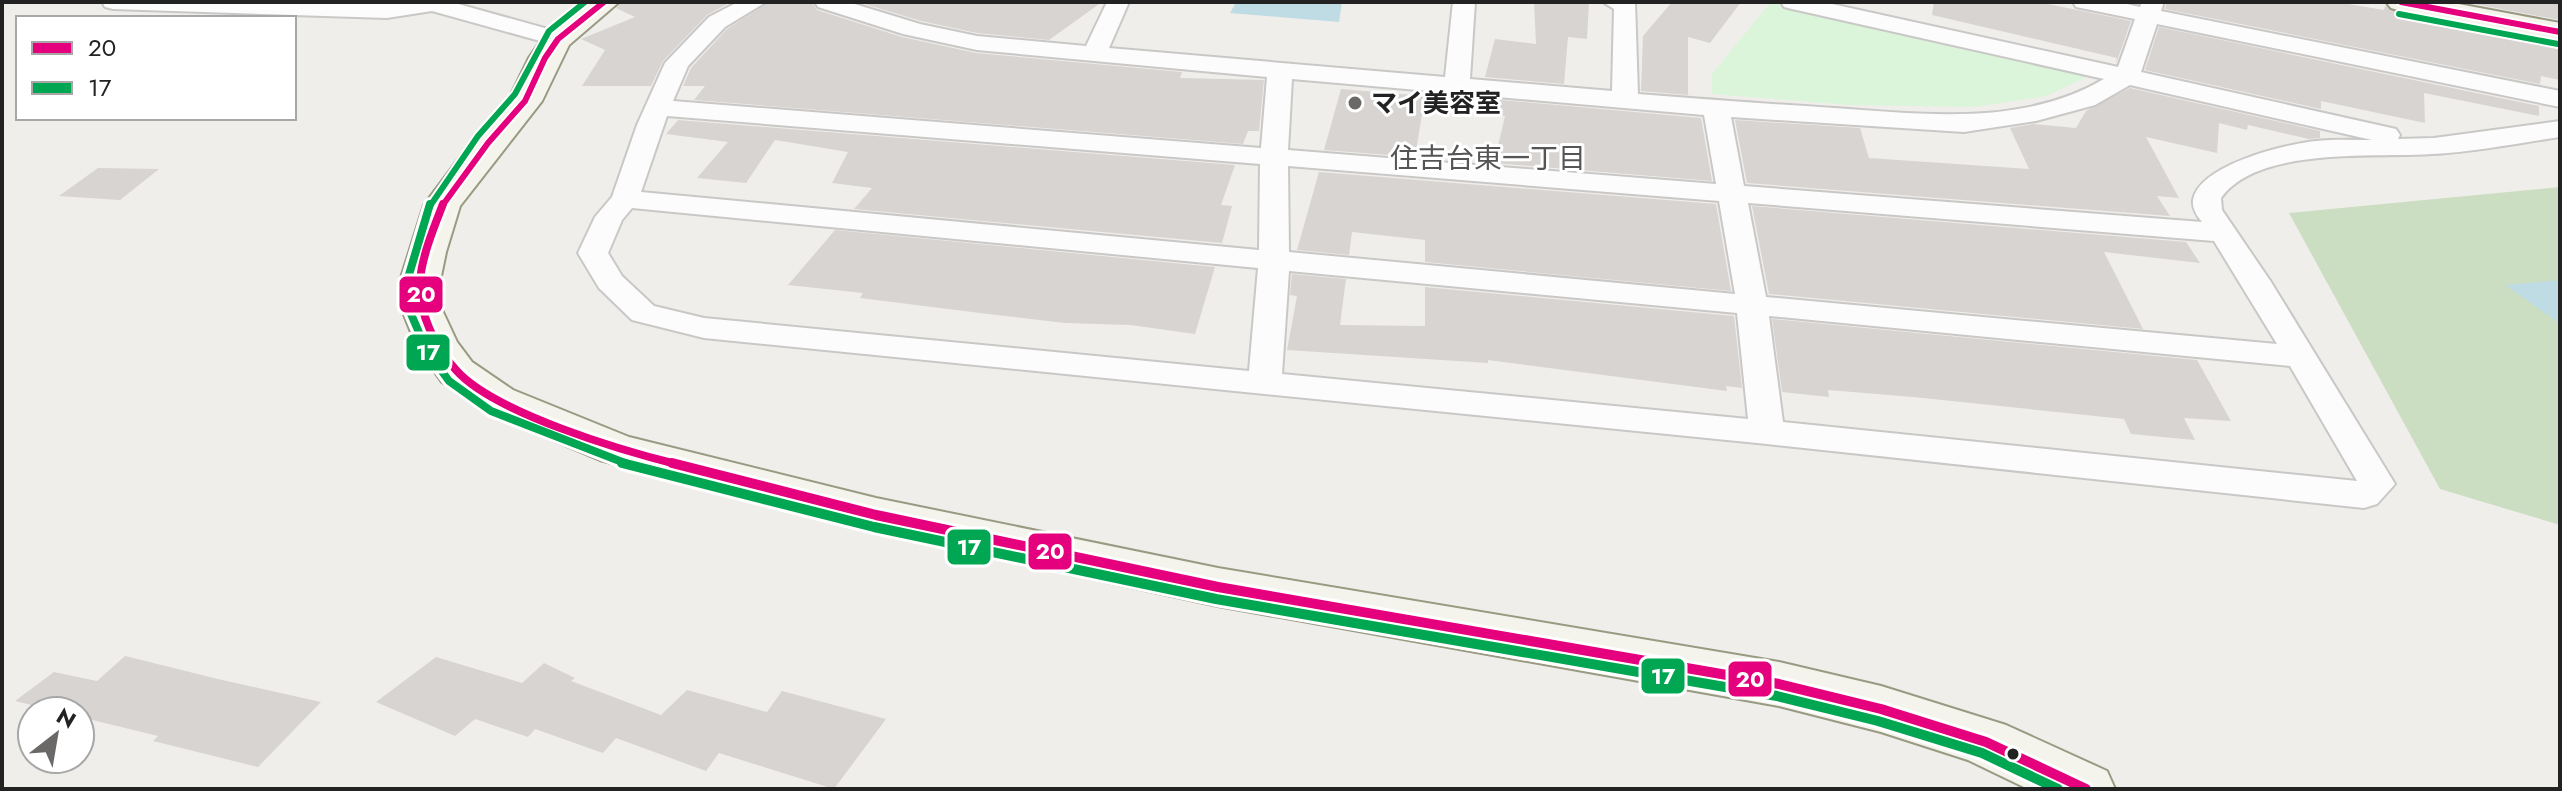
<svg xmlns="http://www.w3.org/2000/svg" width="2562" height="791" viewBox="0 0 2562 791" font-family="Jost,'Noto Sans JP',sans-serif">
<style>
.forest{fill:#cbdec1}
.park{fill:#daf5da}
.water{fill:#bfdbe3}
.building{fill:#d7d4d2}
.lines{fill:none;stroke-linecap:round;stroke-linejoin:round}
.street-casing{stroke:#c9c8c7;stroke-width:4}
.secondary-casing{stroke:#999a82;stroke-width:4}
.street{fill:#fdfcfc;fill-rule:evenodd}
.secondary{fill:#f4f4ed;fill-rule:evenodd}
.bus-1-far2-casing{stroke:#fff;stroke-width:10}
.bus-1-far1-casing{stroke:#fff;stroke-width:14}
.bus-1-casing{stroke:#fff;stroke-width:16}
.bus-2-far2-casing{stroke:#fff;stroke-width:10}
.bus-2-far1-casing{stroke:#fff;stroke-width:14}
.bus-2-casing{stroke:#fff;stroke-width:16}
.bus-1-far2{stroke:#e5007d;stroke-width:6}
.bus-1-far1{stroke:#e5007d;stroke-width:8}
.bus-1{stroke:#e5007d;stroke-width:10}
.bus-2-far2{stroke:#00a651;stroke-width:6}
.bus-2-far1{stroke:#00a651;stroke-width:8}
.bus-2{stroke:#00a651;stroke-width:10}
.poi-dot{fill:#6a6968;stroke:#fff;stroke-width:3}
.bus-dot{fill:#222;stroke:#fff;stroke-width:3}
.labels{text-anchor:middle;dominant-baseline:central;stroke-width:6;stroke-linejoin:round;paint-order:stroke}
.far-poi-label{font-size:26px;font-weight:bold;fill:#222;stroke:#fff;text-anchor:start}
.far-neighbourhood-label{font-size:28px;fill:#555;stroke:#fff}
.line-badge{stroke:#fff;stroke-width:3}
.badge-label{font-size:22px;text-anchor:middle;font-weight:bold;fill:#fff}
</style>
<rect width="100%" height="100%" fill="#f0eeeb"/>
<polygon class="forest" points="2560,187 2560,525 2440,489 2289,213"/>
<polygon class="park" points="1770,3 2091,75 2046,96 1974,107 1850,105 1712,94 1712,74"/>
<g class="water">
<polygon points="1236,2 1342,2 1339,22 1230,13"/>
<polygon points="2560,280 2560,324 2505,285"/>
</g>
<g class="building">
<polygon points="622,2 731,2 707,15 663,61 651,86 582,86 605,50 581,39 635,17 616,8"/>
<polygon points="769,2 812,2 817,10 902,37 976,53 1182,72 1180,78 1264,80 1259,131 1248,131 1243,144 694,100 705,86 683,86 691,68 727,29"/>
<polygon points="858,2 1102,2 1049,40 977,33 921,21"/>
<polygon points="1534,2 1589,2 1587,39 1568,37 1564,84 1485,77 1495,39 1536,44"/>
<polygon points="1672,2 1741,2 1710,43 1688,37 1688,95 1641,91 1643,36"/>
<polygon points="1934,2 2038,2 2131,21 2116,64 2117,58 1932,15"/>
<polygon points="2167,2 2336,2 2384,10 2385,6 2400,14 2560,44 2560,80 2541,76 2540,84 2165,9"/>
<polygon points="2464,2 2560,2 2560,20"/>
<polygon points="2159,27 2539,106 2539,116 2424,93 2425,123 2321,101 2321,109 2145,70"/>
<polygon points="2130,88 2320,131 2320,138 2309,139 2248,125 2247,130 2219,123 2217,153 2146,137 2179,198 2157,196 2170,216 1747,183 1735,120 1860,128 1869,158 2029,169 2010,128 2033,124 2076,128 2086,111"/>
<polygon points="1341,89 1425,96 1415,157 1324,150"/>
<polygon points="1479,98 1701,118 1712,181 1494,163 1505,116 1475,112"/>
<polygon points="678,120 1235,165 1221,205 1232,206 1222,243 854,209 872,188 832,183 848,152 775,140 746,183 697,178 728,142 666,134"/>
<polygon points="98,168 159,169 120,200 59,196"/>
<polygon points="1319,172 1716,204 1731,291 1425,262 1425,240 1352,232 1349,255 1297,250"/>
<polygon points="1752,206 2186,242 2200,263 2104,252 2143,329 1769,294"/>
<polygon points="835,230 1215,267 1195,334 1130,325 1065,323 980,313 860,298 863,293 788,285"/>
<polygon points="1292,274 1346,279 1340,325 1425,326 1425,287 1734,316 1742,388 1726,386 1727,391 1488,360 1488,363 1287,350 1297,296 1290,295"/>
<polygon points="1772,319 2197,360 2231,421 2184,418 2195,440 2131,434 2124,419 1913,397 1828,390 1829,397 1782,392"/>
<polygon points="125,656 218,679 321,702 258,767 153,741 158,736 80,717 80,711 56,711 15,701 54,672 97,681"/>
<polygon points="436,657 522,683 544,663 575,678 571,681 661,715 687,690 767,712 782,691 886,719 834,789 719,753 706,771 616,738 603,753 535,729 528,737 475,719 455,736 376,702"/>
</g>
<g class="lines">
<defs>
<g id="street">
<polygon points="102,2 451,2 566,34 570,39 566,44 558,46 432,11 387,18 113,9 105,7"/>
<path d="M738,2H766L725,27L688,66L673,101L1261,148L1267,77L977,50L903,34L818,7L815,2H848L920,24L977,36L1086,46L1107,2H1129L1109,48L1445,77L1453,2H1475L1470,79L1612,91L1614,9L1603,2H1635L1638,94C1703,99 1768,104 1834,108C1925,114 2022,127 2104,79L1792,9L1784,7L1781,2H1823L2118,67L2135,19L2076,7L2073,2H2118L2140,7L2142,2H2164L2161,11L2560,91V107L2157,24L2141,72L2396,129L2400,135L2398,139L2434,138L2560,121V137C2518,143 2474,152 2432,154C2375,158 2258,146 2221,198L2222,210L2271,282L2395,484L2377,504L2364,508L1767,444L704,338L632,320L599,288L578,253L595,217L612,197L637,125L665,63L709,17ZM1292,79L1704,115L1716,184L1288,150ZM2130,85L2372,140C2353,140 2334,139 2316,141C2286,144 2199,165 2193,200C2192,209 2197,216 2202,222L1744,186L1731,117L1964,132L2036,121L2095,105ZM667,116L1260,164L1259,250L641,192ZM1288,166L1719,201L1735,294L1289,252ZM1748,203L2214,241L2277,344L1766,297ZM632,208L1258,268L1249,371L704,318L654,306L622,276L608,253L622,220ZM1289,271L1737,313L1748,419L1282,374ZM1769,316L2290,366L2357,481L1783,422Z"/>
</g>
<g id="secondary">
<polygon points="586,2 619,2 569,45 542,101 460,206 446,252 440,281 443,312 457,342 472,362 513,390 629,437 876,498 1218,568 1779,662 1881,686 2006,725 2107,771 2115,789 2028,789 1968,760 1881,732 1779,706 1218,606 876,532 600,460 481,410 442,382 416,345 403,312 400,281 424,205 476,136 510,97 529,58 547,32"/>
<polygon points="2386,2 2448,2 2560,23 2560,41 2401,11 2391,8"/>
</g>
</defs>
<use href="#street" class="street-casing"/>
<use href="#secondary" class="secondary-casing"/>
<use href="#street" class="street"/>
<use href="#secondary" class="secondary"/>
<defs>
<g id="bus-1-far2">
<polyline points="2401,2 2560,32"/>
<polyline points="442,206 488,143 525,101 545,58 558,39 604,2"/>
</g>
<path id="bus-1-far1" d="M443,204C434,227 422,256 420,281C418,312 435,347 456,370C494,413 623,451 680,465"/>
<polyline id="bus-1" points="672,463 876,515 1218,587 1779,684 1881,709 1986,742 2086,789"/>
<g id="bus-2-far2">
<polyline points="2399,14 2558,44"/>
<polyline points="430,206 478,136 515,94 549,31 585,2"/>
</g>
<polyline id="bus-2-far1" points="430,204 408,278 411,314 427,351 449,381 491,411 630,465"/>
<polyline id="bus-2" points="622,463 874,527 1216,599 1777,696 1878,721 1982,753 2058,789"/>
</defs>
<use href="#bus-1-far2" class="bus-1-far2-casing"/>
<use href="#bus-1-far1" class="bus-1-far1-casing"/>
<use href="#bus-1" class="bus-1-casing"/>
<use href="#bus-2-far2" class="bus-2-far2-casing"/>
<use href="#bus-2-far1" class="bus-2-far1-casing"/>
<use href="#bus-2" class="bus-2-casing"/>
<use href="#bus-1-far2" class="bus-1-far2"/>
<use href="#bus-1-far1" class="bus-1-far1"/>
<use href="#bus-1" class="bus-1"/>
<use href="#bus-2-far2" class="bus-2-far2"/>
<use href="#bus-2-far1" class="bus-2-far1"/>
<use href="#bus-2" class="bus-2"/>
</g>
<circle class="poi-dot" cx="1355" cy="103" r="8"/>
<circle class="bus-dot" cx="2013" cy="754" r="7"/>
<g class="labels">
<g class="far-poi-label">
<text x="1371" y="103">マイ美容室</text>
</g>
<g class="far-neighbourhood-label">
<text x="1488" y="158">住吉台東一丁目</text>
</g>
</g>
<g class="line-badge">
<rect x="398" y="275" width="46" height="39" rx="8" fill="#e5007d"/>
<rect x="405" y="333" width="46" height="39" rx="8" fill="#00a651"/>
<rect x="946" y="528" width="46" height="38" rx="8" fill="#00a651"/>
<rect x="1027" y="532" width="46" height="39" rx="8" fill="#e5007d"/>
<rect x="1640" y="657" width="46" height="38" rx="8" fill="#00a651"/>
<rect x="1727" y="660" width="46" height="38" rx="8" fill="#e5007d"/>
</g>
<g class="badge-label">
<text x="421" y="302">20</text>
<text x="428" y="360">17</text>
<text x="969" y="555">17</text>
<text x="1050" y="559">20</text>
<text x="1663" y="684">17</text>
<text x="1750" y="687">20</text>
</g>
<rect width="2562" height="791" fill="none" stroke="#222222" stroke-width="8"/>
<rect x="16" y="16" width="280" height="104" fill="#ffffff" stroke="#a7a7a7" stroke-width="2"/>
<rect x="32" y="42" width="40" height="12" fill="#e5007d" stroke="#a7a7a7" stroke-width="2"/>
<text x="88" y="56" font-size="24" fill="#222222">20</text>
<rect x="32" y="82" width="40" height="12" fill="#00a651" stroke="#a7a7a7" stroke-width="2"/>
<text x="88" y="96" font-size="24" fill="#222222">17</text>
<g transform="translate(56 735) rotate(31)"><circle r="38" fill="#ffffff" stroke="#a7a7a7" stroke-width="2"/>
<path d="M0-6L14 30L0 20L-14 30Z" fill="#6a6968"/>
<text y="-12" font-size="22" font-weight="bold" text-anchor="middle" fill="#222222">N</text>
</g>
</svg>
